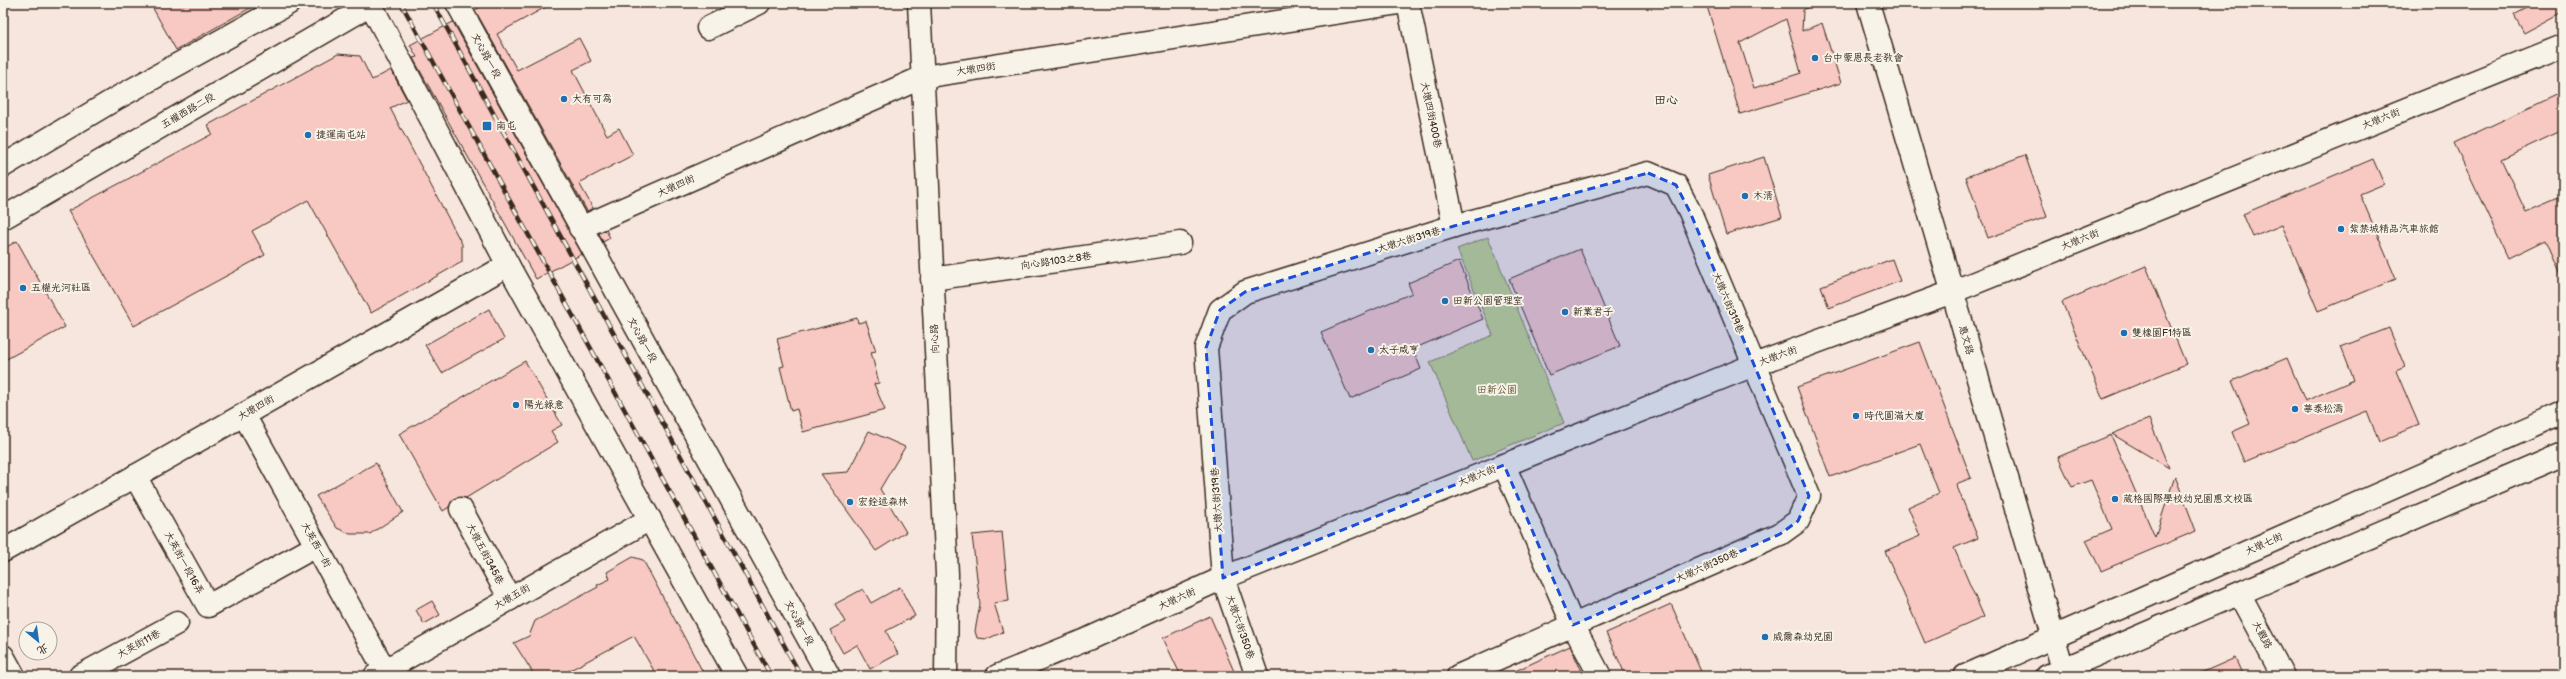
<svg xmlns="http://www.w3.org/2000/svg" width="2566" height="679" viewBox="0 0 2566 679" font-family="'Balsamiq Sans','LXGW WenKai TC',sans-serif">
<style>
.green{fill:#c5d488;stroke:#807f53}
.building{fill:#f8c8c2;stroke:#3b2a1e;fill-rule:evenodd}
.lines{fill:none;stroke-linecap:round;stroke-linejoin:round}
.minor-casing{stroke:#3b2a1e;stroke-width:25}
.major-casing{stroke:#3b2a1e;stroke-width:25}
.minor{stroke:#f7f3e8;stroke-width:22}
.major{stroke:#f7f3e8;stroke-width:22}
.rail-casing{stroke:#3b2a1e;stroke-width:4.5}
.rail{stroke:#f7f3e8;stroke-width:3;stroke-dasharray:9;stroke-linecap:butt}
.marked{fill:#1d4ed8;fill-opacity:0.2;stroke:#1d4ed8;stroke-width:3;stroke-dasharray:8 5;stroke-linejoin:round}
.poi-dot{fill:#1f6fb2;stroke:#f7f3e8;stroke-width:1.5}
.labels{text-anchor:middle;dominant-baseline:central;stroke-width:4;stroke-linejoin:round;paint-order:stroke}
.street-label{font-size:10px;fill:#3b2a1e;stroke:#f7f3e8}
.poi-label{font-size:10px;fill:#3b2a1e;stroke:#f7f3e8;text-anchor:start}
.park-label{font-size:10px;fill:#5e5438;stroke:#f7f3e8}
.quarter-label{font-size:12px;fill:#3b2a1e;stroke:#f7f3e8}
</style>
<rect width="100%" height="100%" fill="#f7e6dd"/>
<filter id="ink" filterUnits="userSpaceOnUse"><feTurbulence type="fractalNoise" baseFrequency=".025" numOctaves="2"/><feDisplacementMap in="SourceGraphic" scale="8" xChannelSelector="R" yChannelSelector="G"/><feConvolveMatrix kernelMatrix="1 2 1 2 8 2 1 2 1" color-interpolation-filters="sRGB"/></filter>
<g filter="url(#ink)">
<polygon class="green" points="1488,237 1564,423 1472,461 1430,362 1493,335 1457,249"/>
<g class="building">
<polygon points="150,3 259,3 176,50"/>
<polygon points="487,3 553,3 497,34 517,70 579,38 591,61 573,70 607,135 619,128 633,155 579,183 593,208 587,211 475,10"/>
<path d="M1706,3H1816L1803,10L1802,31L1822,23L1841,83L1740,114ZM1786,19L1801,73L1754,88L1740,43Z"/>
<polygon points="2536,3 2563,3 2563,12 2524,33 2514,15"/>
<polygon points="453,22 582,254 536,279 413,58 417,57 410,45"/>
<polygon points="338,54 360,56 372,80 391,70 407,100 390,108 462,244 462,262 371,313 308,200 252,231 265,255 134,326 68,211 212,134 208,125"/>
<polygon points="2563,92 2563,130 2501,159 2526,212 2563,196 2563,281 2545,240 2508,258 2454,143"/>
<polygon points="2025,155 2047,217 1988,238 1966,177"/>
<polygon points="1764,157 1782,217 1726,234 1708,175"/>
<polygon points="2373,159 2384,184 2360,194 2396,279 2318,311 2282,225 2253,237 2243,214"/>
<polygon points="606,230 610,238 603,242 599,233"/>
<polygon points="17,241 65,327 3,361 3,249"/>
<polygon points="1580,249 1620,346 1549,375 1509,279"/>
<polygon points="1892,259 1900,281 1829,308 1821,286"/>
<polygon points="1459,261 1483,319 1413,349 1421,369 1350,399 1321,332 1412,293 1408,283"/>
<polygon points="2146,266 2186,364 2103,399 2062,302"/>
<polygon points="489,309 504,339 442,373 425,345"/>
<polygon points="857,318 858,323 866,321 876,351 871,352 879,383 874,384 885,410 803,432 797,409 791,411 780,367 784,366 777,339"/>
<polygon points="2389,328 2405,367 2396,371 2419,425 2379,442 2367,411 2244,462 2232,432 2250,424 2232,381 2287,358 2305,401 2354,380 2341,347"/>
<polygon points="1920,342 1971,478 1956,484 1978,538 1954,548 1984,617 1925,643 1885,551 1920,536 1908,507 1939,493 1920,444 1830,477 1797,387"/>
<polygon points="525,361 562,425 551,431 558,442 466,498 455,498 449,507 443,511 399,434"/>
<polygon points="2149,419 2169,468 2112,434"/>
<polygon points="869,431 905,447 880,489 906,532 876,551 821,474 848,472"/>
<polygon points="2111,435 2155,537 2175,476 2196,531 2101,571 2086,540 2112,529 2091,480 2072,487 2058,457"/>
<polygon points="376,463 403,512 370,534 350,534 337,528 316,496"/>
<polygon points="1002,532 1009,601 994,603 1003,632 987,639 977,638 975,631 980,604 972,535"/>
<polygon points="633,557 643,560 705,676 657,676 634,636 559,676 535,676 514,643 529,636 535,621 598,587 597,585 610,579 607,572"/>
<polygon points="900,587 915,616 886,631 898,654 870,669 857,645 843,653 830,630 845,622 835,604 863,589 871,603"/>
<polygon points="432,601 440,615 424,624 416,610"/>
<polygon points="1671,604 1703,676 1626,676 1606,633"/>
<polygon points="1210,616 1236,676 1181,676 1163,638"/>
<polygon points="1570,646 1584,676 1504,676"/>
<polygon points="2235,658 2243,676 2194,676"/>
</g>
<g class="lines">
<defs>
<g id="minor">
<polyline points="919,3 947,574 946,676"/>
<polyline points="1408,3 1454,226"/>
<polyline points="1868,3 2065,676"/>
<polyline points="708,28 759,3"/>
<polyline points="580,228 923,77 1399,3"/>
<polyline points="932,279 1180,243"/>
<polyline points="244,415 388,676"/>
<polyline points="1504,465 1573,625 1600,676"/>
<polyline points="135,476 208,606 316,546"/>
<polyline points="461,509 510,599"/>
<polyline points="3,551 508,265"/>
<polyline points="2240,595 2283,676"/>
<polyline points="3,656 14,676"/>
<polyline points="80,676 177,623"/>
<polyline points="375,676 650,519"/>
<polyline points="997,676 1088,639 1223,578 1754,365 1952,292 2563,46"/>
<polyline points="1257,676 1223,578 1206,348 1220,310 1245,292 1454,226 1648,173 1676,185 1690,212 1809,496 1798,521 1780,534 1458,676"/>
<polyline points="1965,676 2563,413"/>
<polyline points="2047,676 2563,454"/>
</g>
<g id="major">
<polyline points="370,3 508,265 737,676"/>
<polyline points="457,3 829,676"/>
<polyline points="3,166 117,98 289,3"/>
<polyline points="3,218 374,3"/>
</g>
</defs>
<use href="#minor" class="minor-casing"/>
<use href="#major" class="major-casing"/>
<use href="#minor" class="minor"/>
<use href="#major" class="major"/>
<defs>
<g id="rail">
<polyline points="401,3 771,676"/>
<polyline points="433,3 801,676"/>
</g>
</defs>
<use href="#rail" class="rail-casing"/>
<use href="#rail" class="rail"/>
</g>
</g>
<path class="marked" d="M1648,173L1676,185L1690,212L1809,496L1798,521L1780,534L1573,625L1504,465L1223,578L1206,348L1220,310L1245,292L1454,226Z"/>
<g class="poi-dot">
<circle cx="1815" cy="58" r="4"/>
<circle cx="564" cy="99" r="4"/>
<rect x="482" y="121" width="10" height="10" rx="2"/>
<circle cx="308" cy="135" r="4"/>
<circle cx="1745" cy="196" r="4"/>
<circle cx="2341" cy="229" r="4"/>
<circle cx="23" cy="288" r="4"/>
<circle cx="1445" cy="301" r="4"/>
<circle cx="1565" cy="312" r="4"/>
<circle cx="2124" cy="333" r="4"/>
<circle cx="1371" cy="350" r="4"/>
<circle cx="516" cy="405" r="4"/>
<circle cx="2295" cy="409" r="4"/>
<circle cx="1856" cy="416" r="4"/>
<circle cx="2115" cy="499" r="4"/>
<circle cx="850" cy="502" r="4"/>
<circle cx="1765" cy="637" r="4"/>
</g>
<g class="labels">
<g class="street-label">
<text transform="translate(486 56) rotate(61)">文心路一段</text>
<text transform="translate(976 69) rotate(-9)">大墩四街</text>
<text transform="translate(188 111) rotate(-30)">五權西路二段</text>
<text transform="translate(1431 115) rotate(78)">大墩四街400巷</text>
<text transform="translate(2381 119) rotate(-22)">大墩六街</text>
<text transform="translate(676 186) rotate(-24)">大墩四街</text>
<text transform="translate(1409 240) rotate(-17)">大墩六街319巷</text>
<text transform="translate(2080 240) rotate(-22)">大墩六街</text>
<text transform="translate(1056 261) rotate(-8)">向心路103之8巷</text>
<text transform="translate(1728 303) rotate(67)">大墩六街319巷</text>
<text transform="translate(935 339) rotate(-93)">向心路</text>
<text transform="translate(642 340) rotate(61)">文心路一段</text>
<text transform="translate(1966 340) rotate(74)">惠文路</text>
<text transform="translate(1778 356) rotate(-20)">大墩六街</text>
<text transform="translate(256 408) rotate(-30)">大墩四街</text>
<text transform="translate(1477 476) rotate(-22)">大墩六街</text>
<text transform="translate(1217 500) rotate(-94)">大墩六街319巷</text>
<text transform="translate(2264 544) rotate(-24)">大墩七街</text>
<text transform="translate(316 545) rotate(61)">大英西一街</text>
<text transform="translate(485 554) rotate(62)">大墩五街345巷</text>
<text transform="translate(184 563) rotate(61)">大英街一段16弄</text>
<text transform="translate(1707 566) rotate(-24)">大墩六街350巷</text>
<text transform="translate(512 597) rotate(-30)">大墩五街</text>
<text transform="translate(1177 599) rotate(-24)">大墩六街</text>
<text transform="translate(799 623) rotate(61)">文心路一段</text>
<text transform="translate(1240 627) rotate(71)">大墩六街350巷</text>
<text transform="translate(2262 635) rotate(62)">大觀路</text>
<text transform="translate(139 644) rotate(-29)">大英街11巷</text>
</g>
<g class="poi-label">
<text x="1823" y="58">台中蒙恩長老教會</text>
<text x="572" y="99">大有可為</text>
<text x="496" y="126">南屯</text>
<text x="316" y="135">捷運南屯站</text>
<text x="1753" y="196">木清</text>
<text x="2349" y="229">紫禁城精品汽車旅館</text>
<text x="31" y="288">五權光河社區</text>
<text x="1453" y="301">田新公園管理室</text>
<text x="1573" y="312">新業君子</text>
<text x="2132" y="333">雙橡園F1特區</text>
<text x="1379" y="350">太子咸亨</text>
<text x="524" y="405">陽光綠意</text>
<text x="2303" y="409">華泰松濤</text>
<text x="1864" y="416">時代圓滿大廈</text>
<text x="2123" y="499">葳格國際學校幼兒園惠文校區</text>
<text x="858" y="502">宏銓述森林</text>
<text x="1773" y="637">威爾森幼兒園</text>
</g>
<g class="park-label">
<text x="1497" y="390">田新公園</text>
</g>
<g class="quarter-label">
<text x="1666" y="100">田心</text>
</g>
</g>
<rect width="2566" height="679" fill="none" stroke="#f7f3e8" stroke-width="16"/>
<rect x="8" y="8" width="2550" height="663" fill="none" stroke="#3b2a1e" stroke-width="1.5" filter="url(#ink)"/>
<g transform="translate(38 641) rotate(151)"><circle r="19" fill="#f7f3e8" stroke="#aca397"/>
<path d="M0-3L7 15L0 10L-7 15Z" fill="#1f6fb2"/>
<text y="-6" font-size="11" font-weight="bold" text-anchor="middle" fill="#3b2a1e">北</text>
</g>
</svg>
